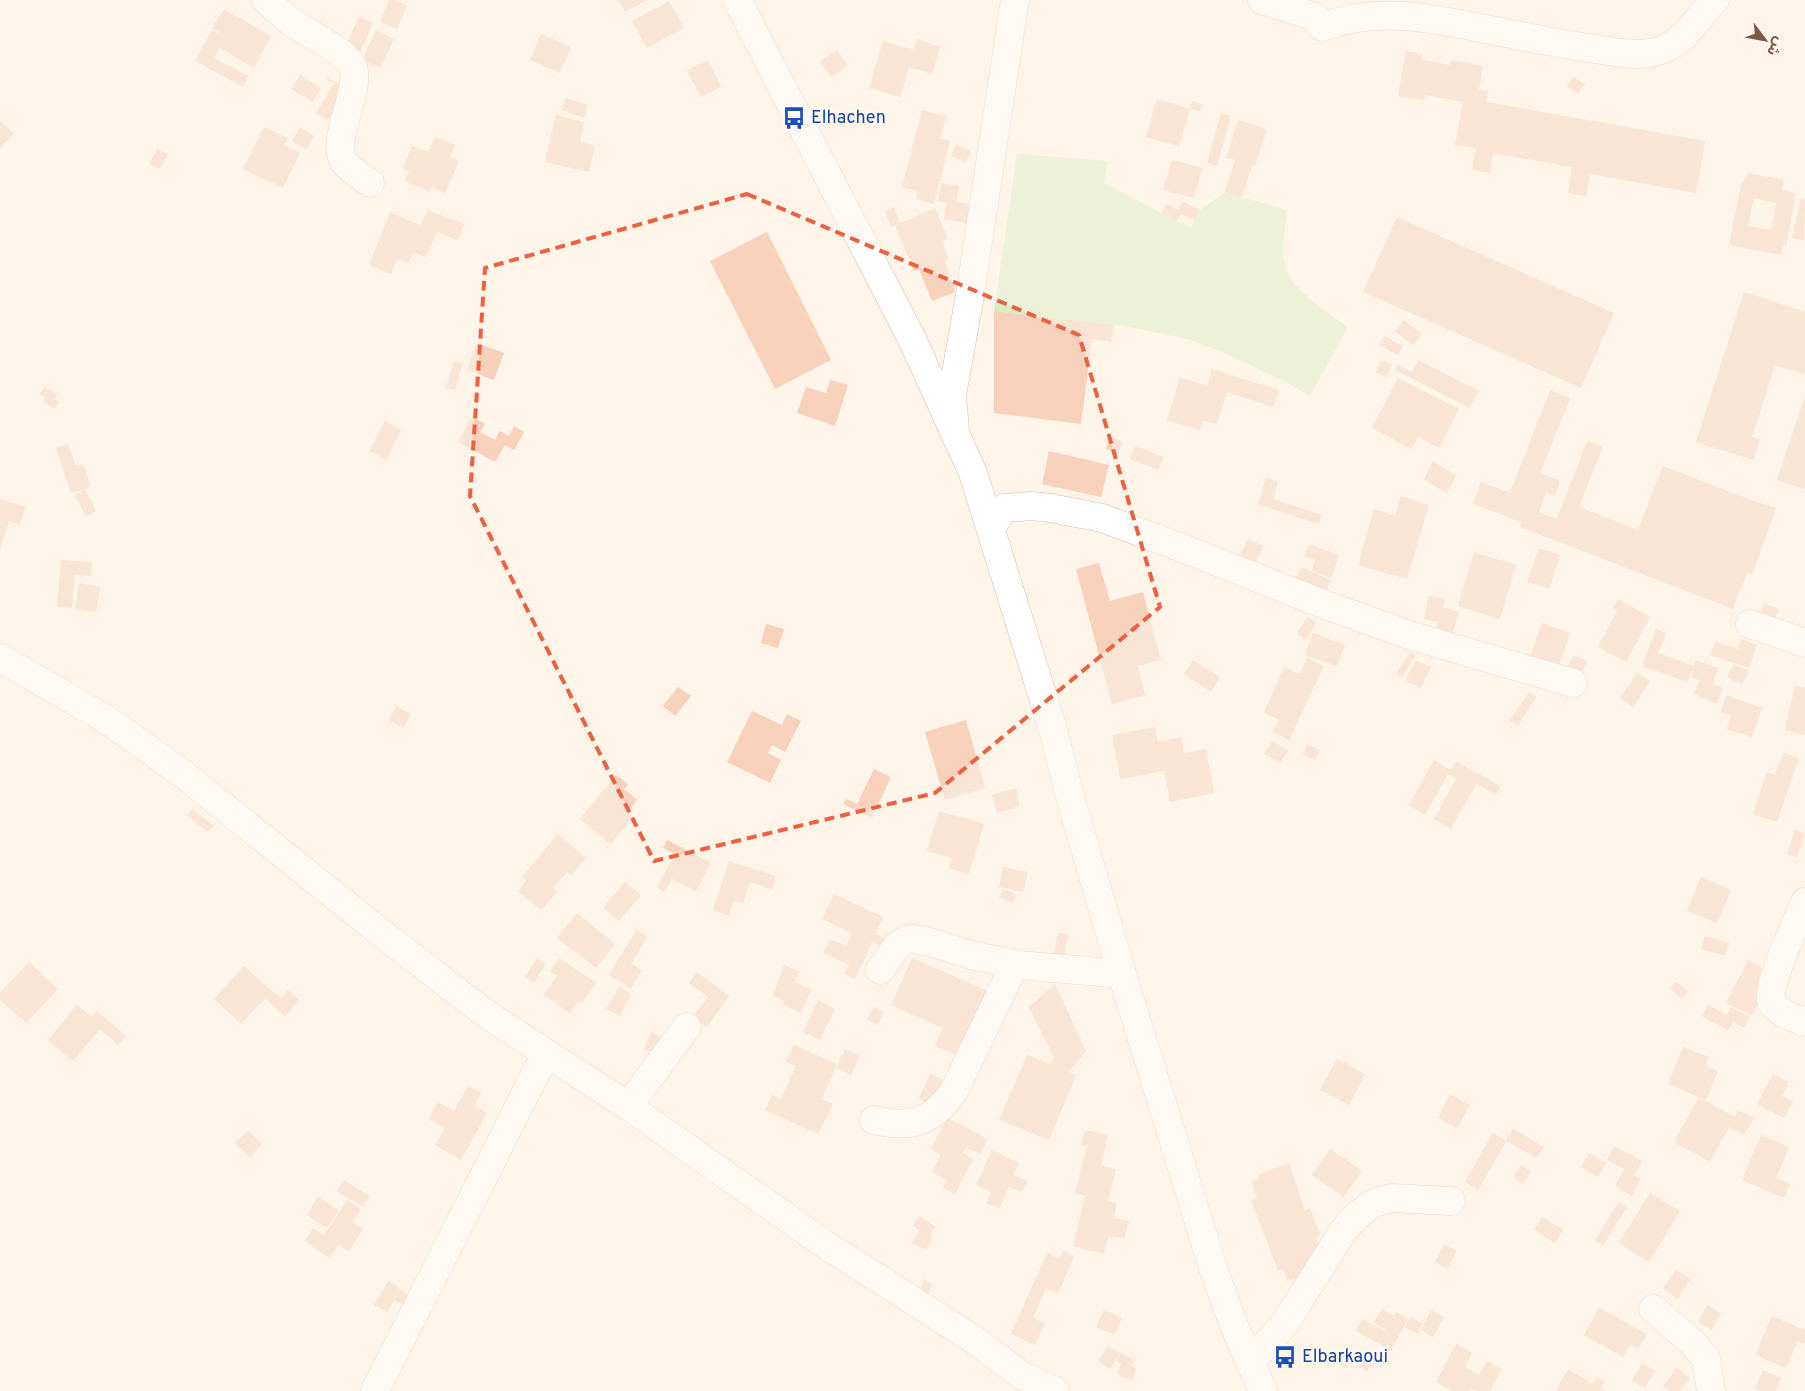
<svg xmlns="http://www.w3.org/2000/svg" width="1805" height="1391" viewBox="0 0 1805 1391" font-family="Overpass,'Noto Sans Arabic',sans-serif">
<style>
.green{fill:#d7eec4}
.building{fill:#f7d1bc;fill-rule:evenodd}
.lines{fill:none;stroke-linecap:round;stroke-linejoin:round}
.minor-casing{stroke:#d5bdae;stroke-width:29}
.secondary-casing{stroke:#d8bdab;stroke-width:29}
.minor{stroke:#fff;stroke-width:28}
.secondary{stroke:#fff;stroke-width:28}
.marked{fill:none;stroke:#ed6042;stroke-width:4;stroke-dasharray:10 6;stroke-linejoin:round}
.labels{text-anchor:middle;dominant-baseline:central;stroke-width:5;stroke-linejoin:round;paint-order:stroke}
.transit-label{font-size:18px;fill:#164399;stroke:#fff8f0;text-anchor:start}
</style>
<rect width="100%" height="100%" fill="#fef4e8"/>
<path class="green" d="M1017,154L1108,161L1104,183L1191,228L1200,210L1225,192L1287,210C1285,229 1281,250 1286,268C1294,293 1328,312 1348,327L1310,396L1284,381L1222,352L1191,340L1130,327L994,311Z"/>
<g class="building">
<polygon points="389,0 394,0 407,6 397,29 380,22"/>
<polygon points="619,0 647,0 625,12"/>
<polygon points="669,1 684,28 647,48 632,21"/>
<polygon points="224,9 271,36 254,68 220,48 214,58 248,76 243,87 195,61 212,30 226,37 212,28"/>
<polygon points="359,17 373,23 360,52 346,45"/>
<polygon points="376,30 394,39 380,68 362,60"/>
<polygon points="541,34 571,47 560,73 530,60"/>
<polygon points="917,39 940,47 932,74 909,67 900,97 869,88 883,41 914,50"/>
<polygon points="837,50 848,66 831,77 820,61"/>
<polygon points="1406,51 1423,54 1422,60 1450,65 1451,60 1483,66 1479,90 1488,91 1486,102 1705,141 1696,193 1590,174 1586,196 1568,193 1572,167 1493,153 1490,173 1472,170 1476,148 1455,145 1463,102 1425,95 1424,100 1398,96"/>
<polygon points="708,60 721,87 701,97 687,70"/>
<polygon points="300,75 321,88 313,102 291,89"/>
<polygon points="327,77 347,89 328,120 316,113 334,83 326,79"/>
<polygon points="1573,77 1585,84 1578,94 1567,86"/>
<polygon points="566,98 588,105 584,118 562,110"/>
<polygon points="1157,99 1190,109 1179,146 1146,137"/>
<polygon points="1192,101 1202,104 1200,111 1190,109"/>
<polygon points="922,110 946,116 940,138 950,141 934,204 916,199 918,191 902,187"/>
<polygon points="1221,113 1231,116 1217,166 1207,163"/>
<polygon points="556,115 584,122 580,142 595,146 589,172 545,162"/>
<polygon points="1238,120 1267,129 1255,166 1252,165 1242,197 1225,192 1235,160 1226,158"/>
<polygon points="0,121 14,133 0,148"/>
<polygon points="264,127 288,138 284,145 300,153 283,188 243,169"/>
<polygon points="300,127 314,136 306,150 292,141"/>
<polygon points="435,137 455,145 450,157 459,161 445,193 432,187 430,192 405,181 409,171 403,169 412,146 428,152"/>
<polygon points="955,145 971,151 966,162 951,156"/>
<polygon points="157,149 168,154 160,169 149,164"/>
<polygon points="1172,160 1202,168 1194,198 1163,190"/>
<path d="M1748,173L1784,180L1782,190L1796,193L1786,246L1783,245L1781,255L1729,245L1741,185ZM1754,198L1776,203L1771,230L1748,226Z"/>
<polygon points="941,183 959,186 956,202 970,204 967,223 944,219 947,203 938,201"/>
<polygon points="1801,198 1805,199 1804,240 1792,238"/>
<polygon points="1182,201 1200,210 1195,220 1181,214 1177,221 1162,213 1166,204 1178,210"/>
<polygon points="894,207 900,223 935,208 948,239 942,241 949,259 945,261 955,292 932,301 919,269 914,271 895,225 891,227 885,211"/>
<polygon points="427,210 464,224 458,240 437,232 426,257 413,252 408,263 397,259 391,274 369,265 390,213 421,225"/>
<polygon points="1397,217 1614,313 1581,388 1363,292"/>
<polygon points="767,232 831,360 775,389 710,261"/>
<polygon points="1744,292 1805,312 1805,374 1775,365 1752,437 1760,440 1753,460 1696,442"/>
<polygon points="994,311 1114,325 1111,342 1092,339 1081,424 994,413"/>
<polygon points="1404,320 1422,334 1413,345 1395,332"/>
<polygon points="1384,336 1403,346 1398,355 1379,345"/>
<polygon points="477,343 504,353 494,380 467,370"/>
<polygon points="1381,360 1392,365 1386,377 1376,372"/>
<polygon points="1418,360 1479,391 1470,408 1395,370 1398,365 1412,372"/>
<polygon points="454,361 463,363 455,390 446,388"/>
<polygon points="1212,369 1279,390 1273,407 1227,392 1217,424 1203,420 1200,430 1167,420 1180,377 1207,386"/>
<polygon points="1398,378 1459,409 1439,448 1418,437 1411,449 1372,428"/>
<polygon points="830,380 848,385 835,426 797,413 806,387 826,393"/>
<polygon points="44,387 57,394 55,399 59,402 55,409 43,402 45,397 40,394"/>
<polygon points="1550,390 1570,398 1540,473 1560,481 1555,496 1546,493 1539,512 1557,519 1587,441 1603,447 1579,507 1638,530 1663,466 1748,499 1776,508 1752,575 1747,573 1733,609 1520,527 1521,522 1473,504 1481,482 1510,493"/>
<polygon points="1805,396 1805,489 1777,480"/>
<polygon points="472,416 485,424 480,432 495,440 500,431 509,436 514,426 524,432 514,450 505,445 495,462 458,442"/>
<polygon points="385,421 401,430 386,460 369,451"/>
<polygon points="1110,437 1123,441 1119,453 1106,449"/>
<polygon points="68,444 76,466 83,464 91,487 71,493 56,448"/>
<polygon points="1135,446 1164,457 1158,470 1130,459"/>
<polygon points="1049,451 1109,465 1101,497 1042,484"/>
<polygon points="1433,461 1456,475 1447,493 1424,480"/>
<polygon points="1266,478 1278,482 1273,499 1322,515 1319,524 1258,504"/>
<polygon points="85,489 96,511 86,516 75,495"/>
<polygon points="1401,496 1429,505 1407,579 1358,565 1374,509 1395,516"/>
<polygon points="0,499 26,507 20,524 9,521 0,549"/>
<polygon points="1248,539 1263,546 1252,572 1236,564"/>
<polygon points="1309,544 1339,555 1331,578 1312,571 1315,560 1305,556"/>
<polygon points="1539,548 1560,555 1549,589 1527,582"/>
<polygon points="1474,552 1516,565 1500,619 1458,606"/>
<polygon points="61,560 92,562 91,576 75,575 72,608 57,607"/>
<polygon points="1099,563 1110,601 1143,592 1161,660 1138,666 1145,695 1112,704 1076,569"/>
<polygon points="1301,567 1331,580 1324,597 1294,584"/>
<polygon points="79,583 100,587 96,612 75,609"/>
<polygon points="1429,596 1445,599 1443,607 1459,612 1452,635 1435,630 1438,622 1424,619"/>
<polygon points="1618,599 1650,617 1626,662 1598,647 1617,611 1613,609"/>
<polygon points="1764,603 1779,609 1772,625 1757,619"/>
<polygon points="1307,617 1316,622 1306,640 1297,634"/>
<polygon points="1542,623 1570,633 1557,672 1528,662"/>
<polygon points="766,624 784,629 778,648 761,643"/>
<polygon points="1656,629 1666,633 1658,653 1694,666 1687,682 1642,666"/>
<polygon points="1313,633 1345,645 1337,666 1305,655"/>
<polygon points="1741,639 1757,645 1749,668 1710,655 1715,642 1738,649"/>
<polygon points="1410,652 1416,655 1402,677 1396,674"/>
<polygon points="1574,655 1587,662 1575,683 1562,676"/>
<polygon points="1307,658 1324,666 1289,740 1273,732 1279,719 1264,713 1284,667 1300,674"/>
<polygon points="1193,660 1220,677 1211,692 1184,674"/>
<polygon points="1416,660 1431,667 1421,688 1405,681"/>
<polygon points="1696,660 1718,668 1713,684 1723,688 1717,704 1694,694 1700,680 1691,677"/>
<polygon points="1734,664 1749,671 1742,684 1727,677"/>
<polygon points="1637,673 1650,681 1633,707 1620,698"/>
<polygon points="1795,686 1805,688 1805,735 1785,730"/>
<polygon points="678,687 691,696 675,716 663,706"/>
<polygon points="1529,692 1536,697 1518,726 1510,720"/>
<polygon points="1726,695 1762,708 1752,737 1727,729 1731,715 1721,712"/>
<polygon points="396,706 411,714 403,728 389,720"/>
<polygon points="752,711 782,725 787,714 801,721 785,752 772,745 768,753 781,760 770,783 727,762"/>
<polygon points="966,720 985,788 945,800 925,732"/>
<polygon points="1155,727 1158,742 1181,737 1184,753 1206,749 1214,793 1170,802 1164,771 1120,779 1112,735"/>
<polygon points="1272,741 1288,751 1280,763 1264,754"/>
<polygon points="1307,744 1320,750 1315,760 1303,755"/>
<polygon points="1783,753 1799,758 1777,822 1753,814 1767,772 1775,775"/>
<polygon points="1434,760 1451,770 1455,761 1501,786 1496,795 1476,784 1451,829 1434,819 1456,779 1448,774 1425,815 1409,805"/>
<polygon points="874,769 891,777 872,818 843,804 846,799 857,804"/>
<polygon points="616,775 628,785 624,789 637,800 626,813 632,818 611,844 580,819"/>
<polygon points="1016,788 1020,806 997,813 992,795"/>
<polygon points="192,809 214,826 208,832 187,815"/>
<polygon points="939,811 984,824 969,874 949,868 952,858 927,851"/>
<polygon points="1795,830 1805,833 1797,857 1787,854"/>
<polygon points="558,834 586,858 571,875 567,872 553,888 557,892 541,910 518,891 526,881 522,877"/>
<polygon points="667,840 711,863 696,891 672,879 664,892 657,887 675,854 663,848"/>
<polygon points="729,861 776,876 772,890 750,882 743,903 734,900 729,916 713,910"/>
<polygon points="1003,867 1028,872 1023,892 999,887"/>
<polygon points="1701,877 1731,890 1717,923 1687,911"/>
<polygon points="625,882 641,895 619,921 603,908"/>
<polygon points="1003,889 1017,895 1013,903 999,897"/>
<polygon points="834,894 883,917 875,934 895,943 892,951 872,942 855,979 844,974 849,965 823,953 830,939 846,946 852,933 822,919"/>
<polygon points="577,913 615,944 596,968 557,938"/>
<polygon points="636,930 647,937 631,964 642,970 631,988 609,975"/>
<polygon points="1058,932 1068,935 1064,957 1054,955"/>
<polygon points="1705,936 1729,943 1725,956 1701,949"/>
<polygon points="537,958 546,964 534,982 525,977"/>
<polygon points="559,958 596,983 581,1004 578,1002 570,1013 544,995 557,976 550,971"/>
<polygon points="912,958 990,992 960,1057 935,1046 943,1028 891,1005"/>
<polygon points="1748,960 1773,973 1752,1016 1726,1003"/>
<polygon points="29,962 58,989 26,1023 0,1000 0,993"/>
<polygon points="784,965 799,971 795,982 811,990 801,1013 783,1005 785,1001 773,996"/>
<polygon points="244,966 281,999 288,990 299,1000 285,1016 265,998 241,1024 214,999"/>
<polygon points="697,972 729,996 707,1027 693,1017 708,997 689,983"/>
<polygon points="1676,982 1688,991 1682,999 1670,989"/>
<polygon points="1055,984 1086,1051 1068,1072 1076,1075 1049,1140 999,1120 1027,1055 1050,1064 1054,1058 1029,1007"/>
<polygon points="619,987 631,994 620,1016 606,1009"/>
<polygon points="818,1000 835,1009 820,1040 803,1032"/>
<polygon points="77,1005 92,1017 97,1011 126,1036 118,1045 100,1029 73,1061 48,1040"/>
<polygon points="1708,1005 1727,1015 1731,1007 1750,1017 1744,1028 1733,1022 1728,1031 1702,1016"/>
<polygon points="874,1007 884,1012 878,1025 867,1020"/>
<polygon points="651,1032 662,1037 655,1054 644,1049"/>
<polygon points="794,1045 837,1064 822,1099 833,1104 818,1134 765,1110 772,1095 781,1099 796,1066 786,1062"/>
<polygon points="1683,1047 1709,1057 1705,1066 1718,1071 1706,1100 1668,1084"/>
<polygon points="845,1049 860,1056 851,1075 836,1068"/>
<polygon points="1337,1059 1365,1074 1349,1105 1320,1090"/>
<polygon points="930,1074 949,1082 938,1108 919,1099"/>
<polygon points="1773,1074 1789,1082 1782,1096 1793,1101 1784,1118 1757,1104"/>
<polygon points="468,1086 481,1093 474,1106 487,1113 461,1160 435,1145 445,1128 428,1119 438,1102 454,1111"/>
<polygon points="1450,1094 1470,1105 1457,1128 1438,1118"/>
<polygon points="1699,1097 1735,1117 1738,1110 1754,1118 1744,1135 1729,1127 1710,1162 1674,1142"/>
<polygon points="947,1118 988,1139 980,1154 966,1147 963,1153 973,1159 955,1194 943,1187 947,1180 932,1172 941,1155 931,1149"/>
<polygon points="1513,1129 1544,1147 1537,1158 1506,1141"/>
<polygon points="248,1130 262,1144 250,1157 235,1143"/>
<polygon points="1085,1130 1108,1135 1101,1166 1116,1169 1108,1201 1117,1203 1114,1218 1129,1221 1124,1239 1109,1236 1104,1254 1073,1246 1085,1196 1075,1193 1087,1146 1081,1145"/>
<polygon points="1493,1133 1506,1141 1478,1190 1465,1182"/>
<polygon points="1761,1135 1789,1147 1776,1178 1790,1184 1784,1198 1742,1180"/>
<polygon points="1614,1146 1642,1161 1634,1175 1641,1179 1632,1196 1615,1186 1624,1169 1607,1160"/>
<polygon points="1330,1149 1362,1171 1343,1197 1312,1175"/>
<polygon points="992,1150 1019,1163 1013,1175 1027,1181 1022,1192 1009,1187 1000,1208 986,1203 991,1192 976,1185"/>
<polygon points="1589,1153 1606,1162 1598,1177 1581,1167"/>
<polygon points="1289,1163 1305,1211 1310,1208 1320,1235 1316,1237 1323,1256 1297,1286 1295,1279 1287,1281 1283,1269 1278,1271 1251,1200 1257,1198 1251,1182 1259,1179 1258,1175"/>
<polygon points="1522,1165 1531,1172 1522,1184 1513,1177"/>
<polygon points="344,1180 370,1196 363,1207 337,1191"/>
<polygon points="1650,1193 1680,1211 1649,1262 1619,1243"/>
<polygon points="318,1197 339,1210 327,1228 307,1215"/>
<polygon points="347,1200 361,1209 353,1222 363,1229 349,1251 338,1245 330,1258 305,1241 313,1228 324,1235"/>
<polygon points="1619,1202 1627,1207 1603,1245 1595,1240"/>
<polygon points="919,1216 935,1226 930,1235 933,1237 926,1250 912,1243 919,1230 913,1226"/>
<polygon points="1542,1217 1563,1230 1555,1243 1534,1230"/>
<polygon points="1444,1244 1457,1251 1447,1269 1435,1262"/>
<polygon points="1063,1250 1074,1256 1058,1294 1046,1288 1033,1318 1045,1323 1035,1345 1011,1334 1047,1253 1059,1259"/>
<polygon points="1676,1270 1690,1279 1678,1299 1663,1289"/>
<polygon points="924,1279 932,1284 925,1301 918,1297"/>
<polygon points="388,1281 400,1288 399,1290 414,1298 409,1308 394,1300 387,1312 374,1305"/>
<polygon points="1707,1305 1721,1313 1712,1330 1698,1322"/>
<polygon points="1599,1308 1647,1334 1638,1349 1630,1344 1623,1357 1584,1335"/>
<polygon points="1382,1309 1394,1316 1396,1312 1408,1319 1391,1350 1356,1331 1362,1319 1385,1331 1386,1330 1374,1323"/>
<polygon points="1104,1310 1122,1318 1114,1335 1096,1327"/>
<polygon points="1431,1310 1444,1317 1433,1337 1421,1330"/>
<polygon points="1772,1316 1805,1330 1805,1344 1798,1341 1786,1368 1755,1355"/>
<polygon points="1410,1317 1423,1324 1418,1334 1405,1327"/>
<polygon points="1456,1344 1472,1353 1465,1367 1479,1375 1487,1361 1502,1369 1490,1391 1478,1391 1472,1388 1470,1391 1452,1391 1436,1382"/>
<polygon points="1108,1346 1120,1353 1110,1369 1098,1361"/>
<polygon points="1348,1348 1372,1363 1367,1371 1349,1360 1346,1367 1339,1362"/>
<polygon points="1121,1353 1134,1361 1131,1366 1136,1368 1132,1380 1117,1375 1121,1363 1116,1361"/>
<polygon points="1642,1363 1655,1371 1645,1388 1632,1381"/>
<polygon points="1677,1368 1690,1378 1680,1391 1670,1391 1663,1386"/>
<polygon points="1568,1369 1593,1384 1597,1377 1605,1381 1601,1388 1607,1391 1556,1391"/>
<polygon points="1763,1370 1781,1378 1776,1391 1760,1391 1755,1389"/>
</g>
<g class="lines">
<defs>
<g id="minor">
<path d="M266,0C274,7 281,14 289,20C304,32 348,52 353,67C362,92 327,143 346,164C352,171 362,177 370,183"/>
<path d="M1262,0L1315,17L1322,27C1376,7 1425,17 1480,28C1518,35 1557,44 1596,49C1620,53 1648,59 1670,46C1689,36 1700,14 1715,0"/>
<polyline points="955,431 952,395 969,301 1015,0"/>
<polyline points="991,528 1004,508 1031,506 1051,508 1102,518 1190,551 1323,604 1409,635 1573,683"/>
<polyline points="1750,624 1805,643"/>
<polyline points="0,658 106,719 183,774 389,939 489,1016 628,1106 823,1243 976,1341 1021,1375 1055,1391"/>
<path d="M1805,902C1798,919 1764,990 1772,1003C1778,1013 1795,1018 1805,1022"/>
<polyline points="880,970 898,945 906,940 914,939 930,942 971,955 1019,965 1122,974"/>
<polyline points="628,1106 687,1027"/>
<path d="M874,1120C910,1129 933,1122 954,1091L1015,964"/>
<polyline points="1653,1309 1692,1342 1706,1359 1711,1391"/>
<polyline points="1250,1363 1285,1323 1342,1233 1354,1218 1372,1204 1383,1200 1391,1198 1451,1201"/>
<polyline points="375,1391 546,1053"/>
</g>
<polyline id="secondary" points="737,0 912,339 973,473 1052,726 1072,804 1122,974 1214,1271 1235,1328 1263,1391"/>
</defs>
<use href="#minor" class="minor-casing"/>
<use href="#secondary" class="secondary-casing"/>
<use href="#minor" class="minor"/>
<use href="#secondary" class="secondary"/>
</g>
<path d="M0 0H1805V1391H0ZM747,194L1079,335L1160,607L935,793L654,861L470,496L485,268Z" fill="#fef4e8" fill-opacity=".55" fill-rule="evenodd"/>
<path class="marked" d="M747,194L1079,335L1160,607L935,793L654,861L470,496L485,268Z"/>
<defs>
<symbol id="bus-bare" viewBox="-9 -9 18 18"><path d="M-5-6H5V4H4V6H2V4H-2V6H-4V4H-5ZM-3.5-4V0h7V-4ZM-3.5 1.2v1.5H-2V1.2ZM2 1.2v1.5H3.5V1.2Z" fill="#1a4fb4" stroke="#fff8f0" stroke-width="2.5" paint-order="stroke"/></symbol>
</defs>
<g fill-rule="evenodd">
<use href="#bus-bare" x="778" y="102" width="32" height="32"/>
<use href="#bus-bare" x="1269" y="1341" width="32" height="32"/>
</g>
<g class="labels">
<g class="transit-label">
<text x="811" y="118">Elhachen</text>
<text x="1302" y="1357">Elbarkaoui</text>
</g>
</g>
<g transform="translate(1765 40) rotate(122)" stroke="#fff8f0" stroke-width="4" paint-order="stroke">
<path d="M0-4L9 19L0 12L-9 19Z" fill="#7c5848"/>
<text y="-8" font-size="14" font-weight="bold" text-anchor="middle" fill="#7c5848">ش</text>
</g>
</svg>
